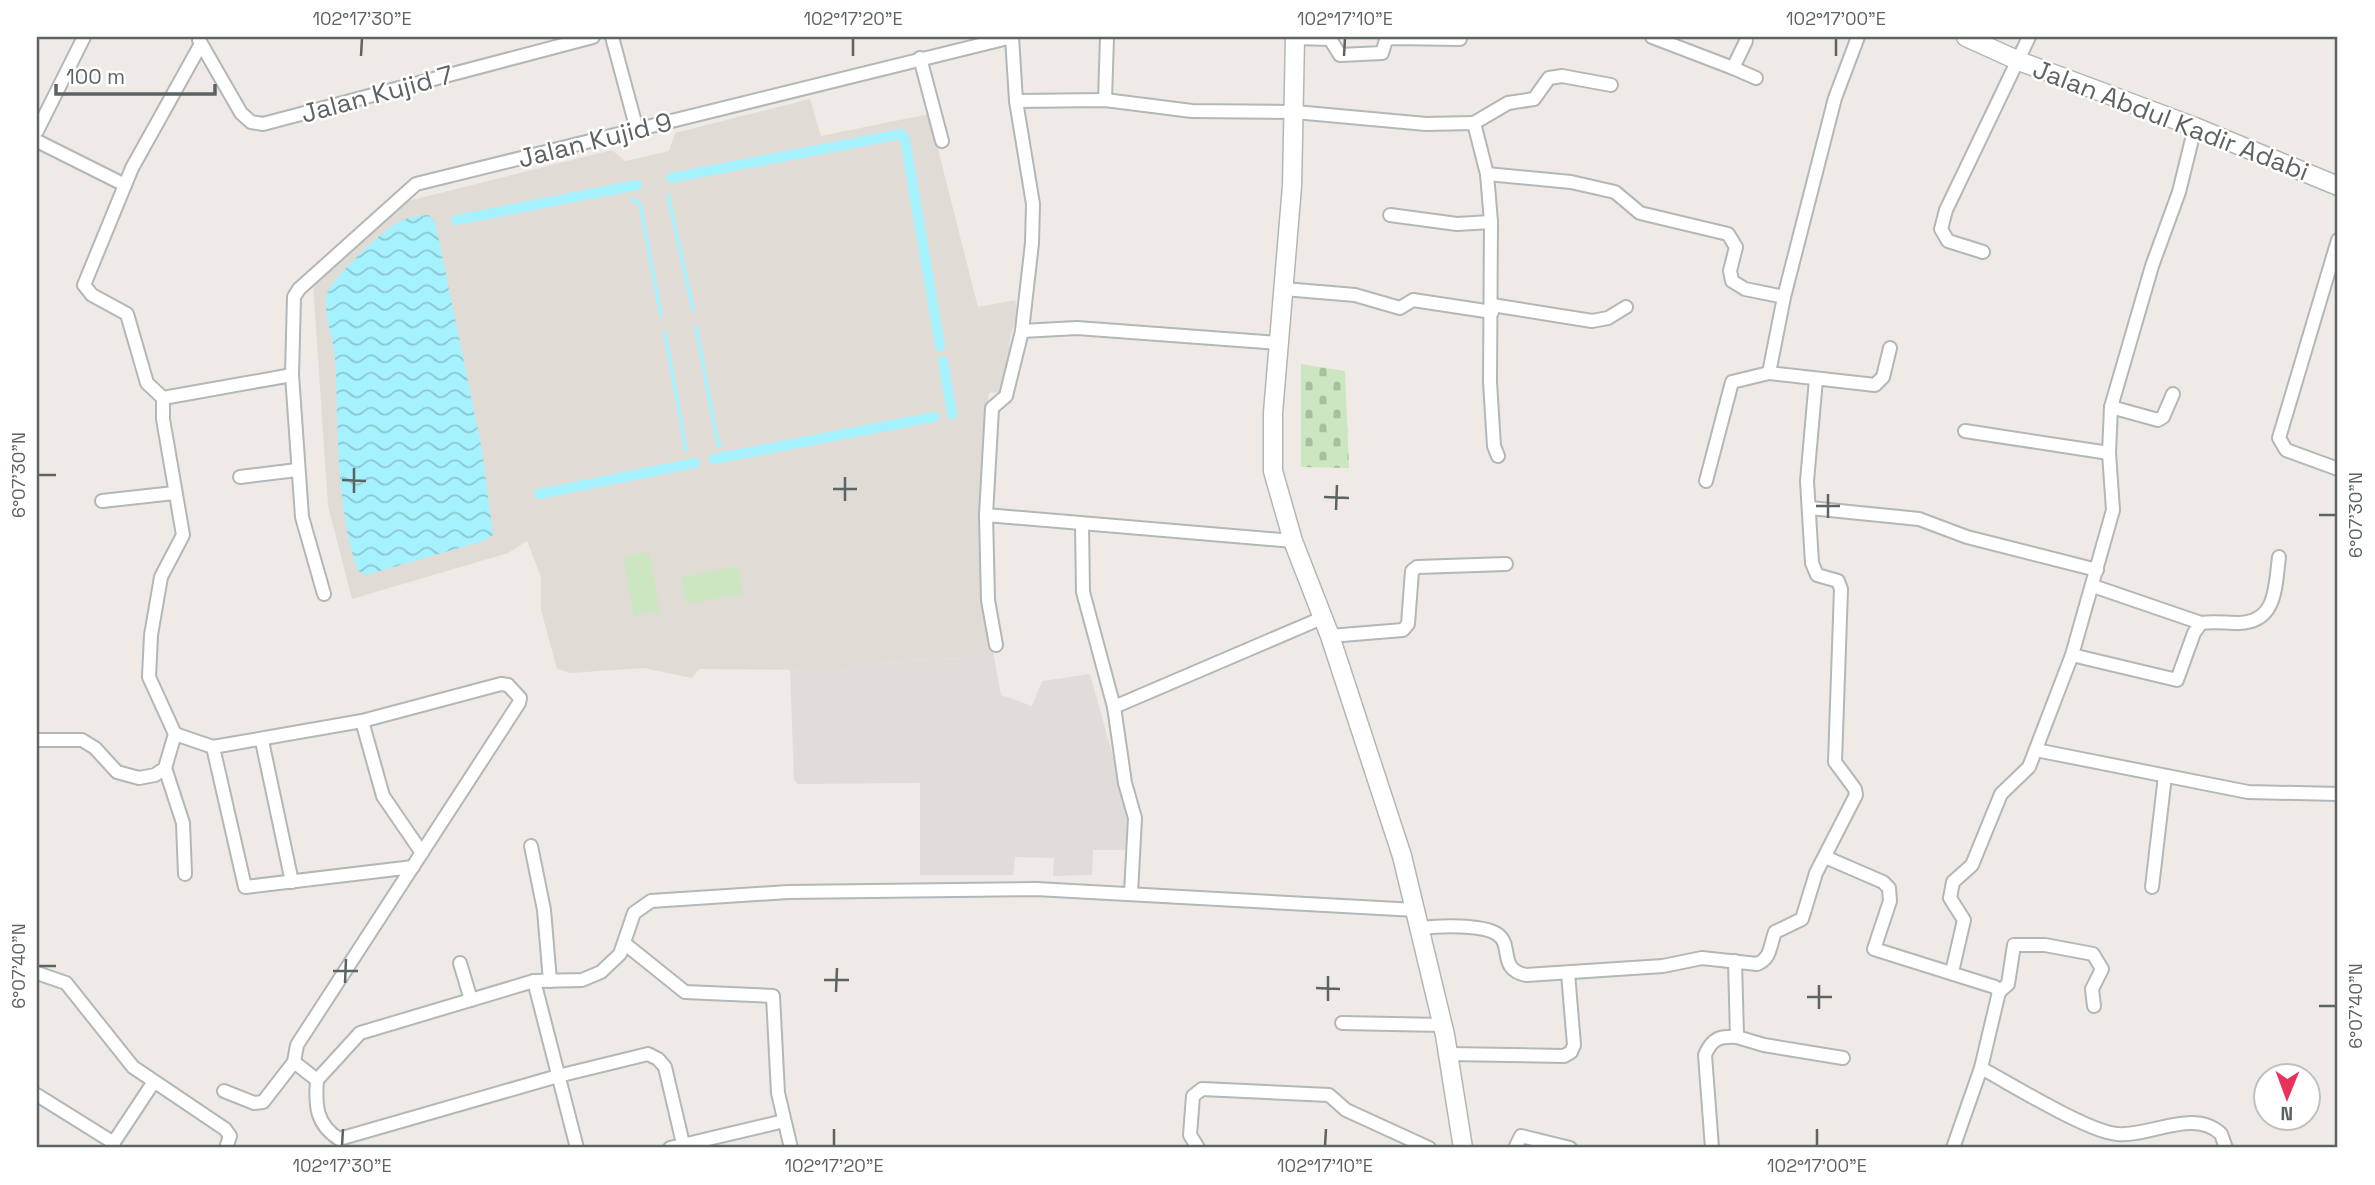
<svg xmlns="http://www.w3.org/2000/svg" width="2375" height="1185" viewBox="0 0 2375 1185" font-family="'Space Grotesk',sans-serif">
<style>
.industrial{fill:#e0dcd9}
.education{fill:#e1dbd6}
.green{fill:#cce6c1}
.cemetery{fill:url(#cemetery-stones)}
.water{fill:url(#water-waves)}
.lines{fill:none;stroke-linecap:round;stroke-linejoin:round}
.stream{stroke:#a6f1fe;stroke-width:3.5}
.canal{stroke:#a6f1fe;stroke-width:10}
.minor-casing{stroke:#b2b7b9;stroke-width:16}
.secondary-casing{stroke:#b1b7b9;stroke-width:21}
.minor{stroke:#fff;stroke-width:12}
.secondary{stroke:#fff;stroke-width:18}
.ticks{fill:none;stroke:#5c6365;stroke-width:2.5}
.labels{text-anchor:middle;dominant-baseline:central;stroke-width:5;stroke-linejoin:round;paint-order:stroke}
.street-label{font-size:26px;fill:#5c6365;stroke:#fff}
.neatline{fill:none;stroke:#5c6365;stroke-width:2.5}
.ticks-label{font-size:18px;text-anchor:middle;fill:#5c6365}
</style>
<defs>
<pattern id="cemetery-stones" width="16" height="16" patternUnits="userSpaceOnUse" patternTransform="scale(1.75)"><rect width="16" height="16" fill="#cce6c1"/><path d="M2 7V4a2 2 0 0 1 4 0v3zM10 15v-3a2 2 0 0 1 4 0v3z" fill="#a9bea0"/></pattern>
<pattern id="water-waves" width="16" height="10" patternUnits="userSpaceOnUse" patternTransform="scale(1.75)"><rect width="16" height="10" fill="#a6f1fe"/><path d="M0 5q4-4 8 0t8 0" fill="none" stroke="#8ac7d1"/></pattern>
</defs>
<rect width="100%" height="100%" fill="#efeae5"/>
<polygon class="industrial" points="994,657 1001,695 1032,706 1042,681 1090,674 1127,807 1126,850 1093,850 1092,875 1053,876 1054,858 1015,857 1013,875 920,875 920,783 798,784 794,780 790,670 869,667 878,661"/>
<polygon class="education" points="810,99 821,136 929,114 978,307 1015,300 1018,313 1010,337 1009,357 1001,392 989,393 983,442 987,599 994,657 878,661 869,667 818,670 699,669 692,678 644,668 571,673 557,669 541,610 541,577 527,541 508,553 352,599 328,506 313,283 400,205 412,200 612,150 625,161 669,151 675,133"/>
<g class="green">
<polygon points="649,552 660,611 634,616 623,557"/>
<polygon points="738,566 743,594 686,604 681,577"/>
</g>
<polygon class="cemetery" points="1301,364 1345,371 1349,468 1301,467"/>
<path class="water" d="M428,215L435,221L482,450L493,535L483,541L366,575L358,571L355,563C335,495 339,428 335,358C334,339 322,313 327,294C332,278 382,231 397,223C407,217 417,216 428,215Z"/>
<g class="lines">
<g class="stream">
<polyline points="629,186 630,191"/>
<polyline points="668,195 693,310"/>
<polyline points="632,199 640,204 661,315"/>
<polyline points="696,327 718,445 721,444"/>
<polyline points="665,333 686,450"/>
<polyline points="724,452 725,457"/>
</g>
<g class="canal">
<polyline points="671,178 901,134 905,139 940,346"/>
<polyline points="456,220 637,185"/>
<polyline points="943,361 952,414"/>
<polyline points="714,459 934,417"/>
<polyline points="539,494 695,463"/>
</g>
<defs>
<g id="minor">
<polyline points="612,37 637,130"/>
<polyline points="1012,37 1016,101 1033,204 1032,243 1022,331 1006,396 992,408 986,515 1293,541"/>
<polyline points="1652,37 1733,68 1746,41"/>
<polyline points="1295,38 1330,39 1340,55 1382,53 1386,40 1392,38 1460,39"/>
<polyline points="199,40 241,113 251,122 263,124 593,37"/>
<polyline points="201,44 132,168 84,285 92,295 127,314 147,383 163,398 292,375"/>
<polyline points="920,58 942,141"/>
<polyline points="1733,68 1756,78"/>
<polyline points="1105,100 1107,37"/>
<polyline points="1016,101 1105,100 1192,111 1295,112 1426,124 1474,123 1487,174"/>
<polyline points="1474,123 1508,103 1534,99 1549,78 1562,76 1611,85"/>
<polyline points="37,131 84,37"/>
<polyline points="37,141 125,185"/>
<polyline points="1390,215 1457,224 1491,222 1487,174 1571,182 1615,192 1640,213 1728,234 1736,247 1730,271 1732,281 1745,289 1784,297"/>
<polyline points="1491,222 1490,382 1494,446 1498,456"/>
<polyline points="2338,240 2279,438 2286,450 2338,469"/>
<polyline points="1983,252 1948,241 1941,229 1946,210 2029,37"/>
<polyline points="1284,289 1355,295 1400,308 1413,300 1492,312"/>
<polyline points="1492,305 1592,321 1608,318 1626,307"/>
<polyline points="1022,331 1077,328 1278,343"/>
<polyline points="1769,373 1875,385 1883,377 1890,348"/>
<polyline points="2111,407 2158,420 2163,417 2173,394"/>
<polyline points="1965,431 2109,453"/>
<polyline points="240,477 297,470"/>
<polyline points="1706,481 1732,382 1769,373 1784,297 1835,98 1858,37"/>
<polyline points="102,501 174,493"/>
<polyline points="1810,508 1919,519 1967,537 2097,570"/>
<polyline points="986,515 988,600 996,645"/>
<polyline points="1082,525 1083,592 1114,707 1322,618"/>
<polyline points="2093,586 2201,623"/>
<polyline points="324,594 302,517 292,375 294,297 299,289 416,184 1012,37"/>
<polyline points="1330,636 1403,630 1408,624 1412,571 1417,567 1506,564"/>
<path d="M2072,655L2177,680L2194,633L2201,623C2214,621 2226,623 2239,623C2277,622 2275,587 2279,557"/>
<polyline points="1114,707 1125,783 1135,818 1131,893"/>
<polyline points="362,721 383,796 422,853"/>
<polyline points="175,734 213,747"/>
<polyline points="37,740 82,740 95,748 117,772 139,778 155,775 165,768 175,734 149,677 151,635 161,577 183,535 163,419 163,398"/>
<polyline points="262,741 292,882"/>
<polyline points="2036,750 2248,792 2338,794"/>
<polyline points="165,768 183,823 185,874"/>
<polyline points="531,846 544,910 550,981"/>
<polyline points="1825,857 1883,882 1889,888 1890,901 1874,949 1995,987 1999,992 1981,1068 1953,1148"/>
<polyline points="2152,887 2165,776"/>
<path d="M1421,928C1438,926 1482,924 1497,934C1514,945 1497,969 1526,975L1663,966L1702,958L1757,964C1771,959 1770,945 1775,932L1802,919L1816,873L1856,795L1855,789L1835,762L1841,589L1838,581L1817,575L1812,563L1807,481L1816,379"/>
<polyline points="624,943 685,992 773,996 778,1093 791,1148"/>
<polyline points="460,963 471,1000"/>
<polyline points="1952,972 1964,920 1950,898 1953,882 1972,865 2001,794 2029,767 2072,655 2113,510 2109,453 2111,407 2152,266 2179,192 2195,127"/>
<polyline points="37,973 66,983 133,1067 225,1129 230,1136 226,1148"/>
<polyline points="534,981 577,1148"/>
<polyline points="1999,992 2008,984 2014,945 2045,945 2093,954 2102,969 2092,989 2094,1006"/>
<polyline points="1342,1023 1442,1025"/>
<polyline points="1737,1037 1764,1045 1843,1058"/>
<polyline points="1448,1054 1564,1056 1571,1052 1574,1045 1568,973"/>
<path d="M1981,1068C2011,1084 2088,1132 2117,1134C2150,1137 2194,1108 2221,1134L2226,1148"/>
<polyline points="317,1080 294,1062 297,1045 519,703 520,698 508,685 501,684 362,721 213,747 245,887 413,867"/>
<polyline points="224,1091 254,1103 263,1102 294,1062"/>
<polyline points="37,1095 114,1143"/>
<polyline points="110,1148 153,1083"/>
<polyline points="670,1148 784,1121"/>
<path d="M684,1148L665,1067L658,1059L648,1054L558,1076L339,1139C316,1124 315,1106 317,1080L360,1033L534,981L582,980L601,972L620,954L634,913L651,901L788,892L1036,889L1416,910"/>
<polyline points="1198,1148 1190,1135 1193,1096 1202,1089 1329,1095 1346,1110 1429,1148"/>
<polyline points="1515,1148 1521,1136 1570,1148"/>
<path d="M1712,1148L1705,1055C1712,1038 1720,1036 1737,1037L1735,961"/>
</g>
<g id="secondary">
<polyline points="1295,37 1292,186 1273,413 1273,471 1293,541 1330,636 1402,856 1445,1035 1463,1148"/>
<polyline points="1966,37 2019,61 2195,127 2338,186"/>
</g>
</defs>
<use href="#minor" class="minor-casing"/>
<use href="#secondary" class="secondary-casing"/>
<use href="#minor" class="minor"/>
<use href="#secondary" class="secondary"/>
</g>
<path class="ticks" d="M361,56L362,38M853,56V38M1344,56L1345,38M1836,56V38M38,475H56M342,480L366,481M833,489H857M354,493V468M1324,497L1349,498M845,501V477M1816,506H1840M1336,510L1337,485M2319,515H2336M1828,518V494M38,966H56M333,971H358M824,980H849M345,983L346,959M1316,988L1340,989M836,992L837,968M1807,997H1832M1328,1001V976M2319,1006H2336M1819,1009V985M342,1146L343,1129M834,1146V1129M1325,1146L1326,1129M1817,1146V1129"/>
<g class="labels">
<g class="street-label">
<text transform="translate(377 94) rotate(-15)">Jalan Kujid 7</text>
<text transform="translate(2171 120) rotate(21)">Jalan Abdul Kadir Adabi</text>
<text transform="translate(595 140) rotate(-14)">Jalan Kujid 9</text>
</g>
</g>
<rect width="2375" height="1185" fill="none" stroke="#ffffff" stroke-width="77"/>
<g transform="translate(2287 1097) rotate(181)"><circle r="33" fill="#ffffff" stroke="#bec1c1" stroke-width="2"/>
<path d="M0-5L12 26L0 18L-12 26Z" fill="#e73259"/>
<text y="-10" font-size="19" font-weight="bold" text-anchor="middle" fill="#5c6365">N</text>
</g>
<path d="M56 84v10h159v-10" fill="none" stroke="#5c6365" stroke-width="3.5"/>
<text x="66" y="84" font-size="21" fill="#5c6365" stroke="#ffffff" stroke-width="5" paint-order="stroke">100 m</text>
<rect x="38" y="38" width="2298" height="1108" class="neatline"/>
<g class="ticks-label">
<text x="362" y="25">102°17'30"E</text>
<text x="853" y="25">102°17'20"E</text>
<text x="1345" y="25">102°17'10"E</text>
<text x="1836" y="25">102°17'00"E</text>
<text transform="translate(19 475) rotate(-90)" y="6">6°07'30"N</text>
<text transform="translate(2356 515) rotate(-90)" y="6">6°07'30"N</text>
<text transform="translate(19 966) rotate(-90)" y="6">6°07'40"N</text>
<text transform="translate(2356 1006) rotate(-90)" y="6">6°07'40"N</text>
<text x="342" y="1172">102°17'30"E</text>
<text x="834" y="1172">102°17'20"E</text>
<text x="1325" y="1172">102°17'10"E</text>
<text x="1817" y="1172">102°17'00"E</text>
</g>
</svg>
